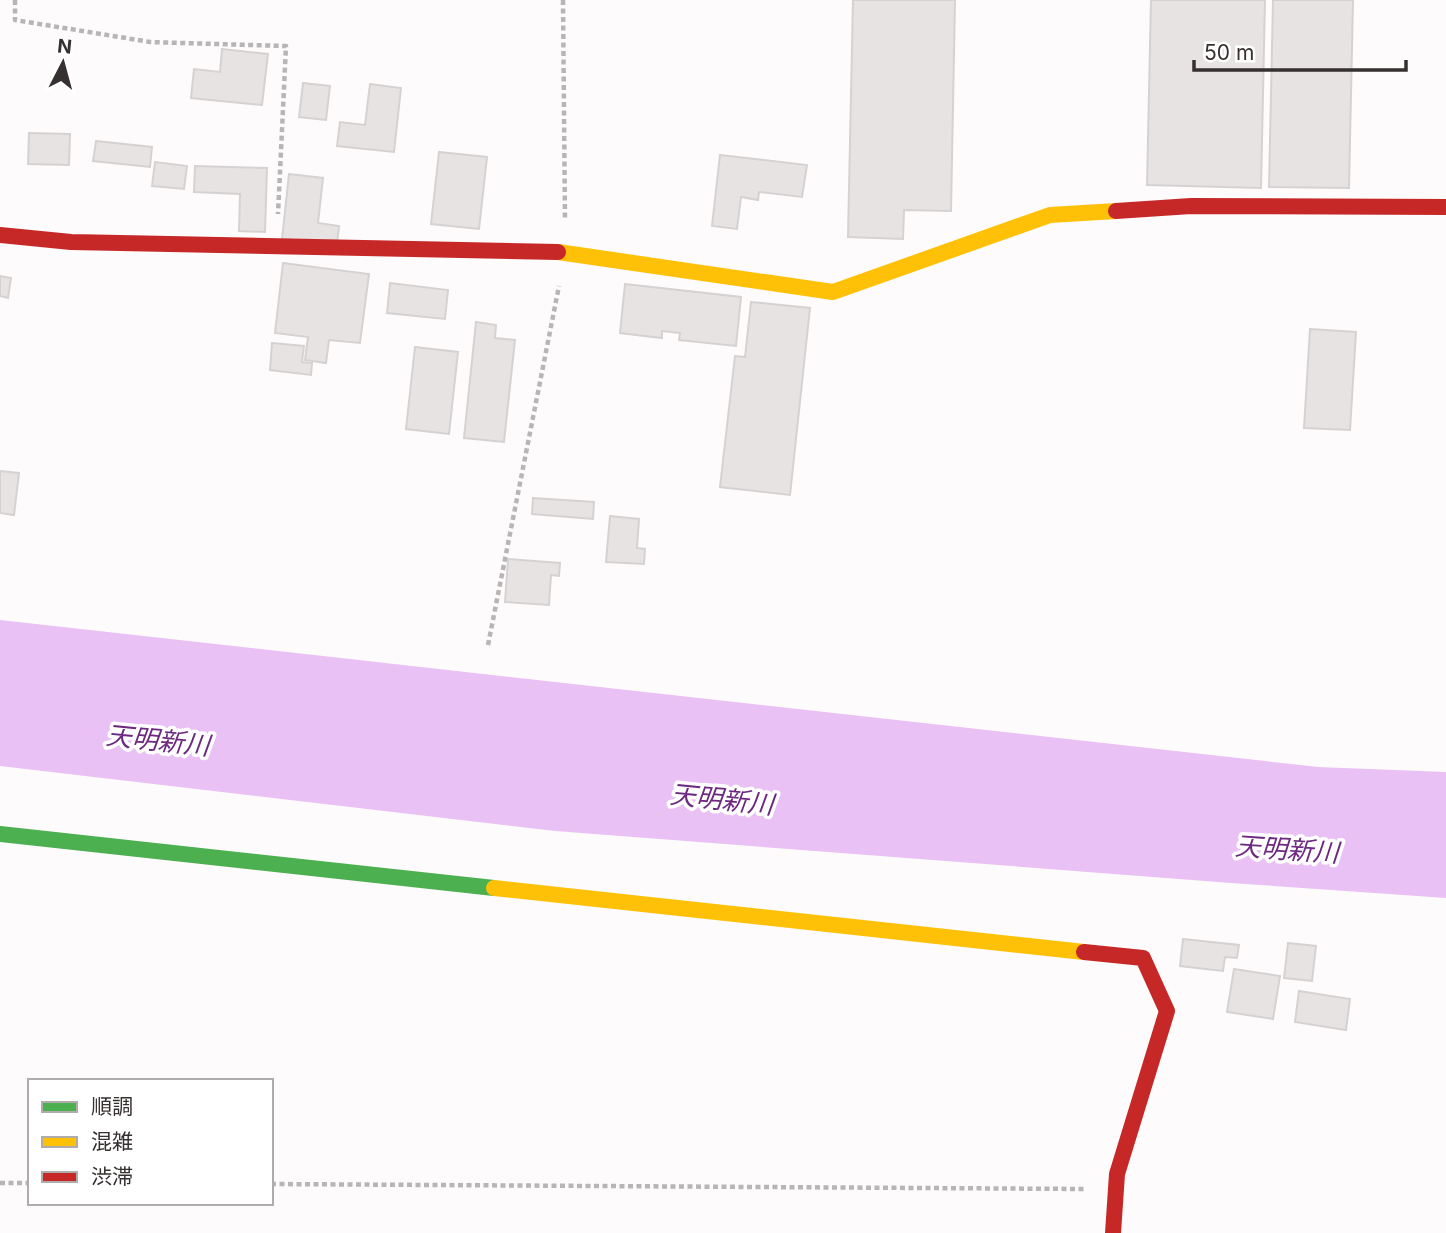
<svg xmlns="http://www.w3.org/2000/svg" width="1446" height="1233" viewBox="0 0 1446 1233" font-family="Inter,'Noto Sans JP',sans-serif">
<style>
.water{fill:#eac1f5}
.building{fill:#e7e3e2;stroke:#d6d2d1;stroke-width:2}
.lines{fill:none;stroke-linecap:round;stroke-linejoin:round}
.path{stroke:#b7b5b6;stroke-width:4.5;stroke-dasharray:5 3.5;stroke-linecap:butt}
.fast{stroke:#4caf50;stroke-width:16}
.slow{stroke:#ffc107;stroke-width:16}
.jam{stroke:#c62828;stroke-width:16}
.labels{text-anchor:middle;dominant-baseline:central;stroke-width:7;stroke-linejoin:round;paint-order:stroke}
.water-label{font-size:26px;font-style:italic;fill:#6d2980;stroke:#fff}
</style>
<rect width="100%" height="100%" fill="#fdfbfb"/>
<polygon class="water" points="0,620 1318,767 1446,772 1446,898 1231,883 555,831 0,766"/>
<g class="building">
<polygon points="853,0 955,0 951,211 904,210 903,239 848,237"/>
<polygon points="1151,0 1265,0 1261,188 1147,185"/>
<polygon points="1273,0 1353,0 1349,188 1269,187"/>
<polygon points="222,49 268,54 262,105 191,98 194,69 220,72"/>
<polygon points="303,83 330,86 326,120 299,117"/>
<polygon points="370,84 401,88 394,152 337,146 340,122 365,125"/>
<polygon points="29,133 70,134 69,165 28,164"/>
<polygon points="96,141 152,147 150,167 93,161"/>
<polygon points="439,152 487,157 479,229 431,224"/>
<polygon points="720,155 807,165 802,197 759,192 758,200 741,197 737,229 712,226"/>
<polygon points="155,162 187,166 184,189 152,186"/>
<polygon points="195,166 267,168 265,232 239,231 240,194 194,192"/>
<polygon points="289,174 323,178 318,223 339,226 337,244 282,239"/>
<polygon points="283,263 369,274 360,343 329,340 326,363 305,360 308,337 275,333"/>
<polygon points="0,276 11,278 8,298 0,296"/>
<polygon points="390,283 448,290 445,319 387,313"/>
<polygon points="625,284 741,297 736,346 679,340 680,333 662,331 662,338 620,333"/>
<polygon points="751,302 810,308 790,495 720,487 735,356 745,357"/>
<polygon points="476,322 496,325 495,338 515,340 504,442 464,438"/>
<polygon points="1310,329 1356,332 1350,430 1304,428"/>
<polygon points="272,343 304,346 302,362 312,363 311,375 270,370"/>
<polygon points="415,347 458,352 449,434 406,429"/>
<polygon points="0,471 19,473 14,515 0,513"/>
<polygon points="533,498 594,502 593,519 532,514"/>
<polygon points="610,516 639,519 637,548 645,549 644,564 606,562"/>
<polygon points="508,559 560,563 559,576 551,575 549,605 505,602"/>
<polygon points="1183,939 1239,945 1237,958 1225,957 1223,971 1180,966"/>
<polygon points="1288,943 1316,946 1312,981 1284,978"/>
<polygon points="1234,969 1280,976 1273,1019 1227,1012"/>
<polygon points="1299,991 1350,999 1346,1030 1295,1022"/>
</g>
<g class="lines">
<g class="path">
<polyline points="15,0 15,20 150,42 286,46 278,214"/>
<polyline points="563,0 565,221"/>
<polyline points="488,645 559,286"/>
<polyline points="0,1183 30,1183"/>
<polyline points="271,1184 1084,1189"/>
</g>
<polyline class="fast" points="0,834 494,888"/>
<g class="slow">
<polyline points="558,252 833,292 1050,215 1116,211"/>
<polyline points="494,888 1084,952"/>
</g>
<g class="jam">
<polyline points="1116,211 1191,206 1446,207"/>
<polyline points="0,235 71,242 558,252"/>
<polyline points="1084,952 1143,958 1167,1011 1117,1174 1113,1233"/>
</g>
</g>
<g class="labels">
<g class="water-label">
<text transform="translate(158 740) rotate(6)">天明新川</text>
<text transform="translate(722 799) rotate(6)">天明新川</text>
<text transform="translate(1287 849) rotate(4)">天明新川</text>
</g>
</g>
<rect x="28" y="1079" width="245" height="126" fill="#ffffff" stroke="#afacac" stroke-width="2"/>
<rect x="42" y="1102" width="35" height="10" fill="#4caf50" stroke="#afacac" stroke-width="2"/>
<text x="91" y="1114" font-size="21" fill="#363030">順調</text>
<rect x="42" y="1137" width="35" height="10" fill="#ffc107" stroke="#afacac" stroke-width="2"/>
<text x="91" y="1149" font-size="21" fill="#363030">混雑</text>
<rect x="42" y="1172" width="35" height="10" fill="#c62828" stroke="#afacac" stroke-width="2"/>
<text x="91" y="1184" font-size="21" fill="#363030">渋滞</text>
<g transform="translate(63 63) rotate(6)" stroke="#ffffff" stroke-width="5" paint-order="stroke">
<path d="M0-5L12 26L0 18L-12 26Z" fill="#363030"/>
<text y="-10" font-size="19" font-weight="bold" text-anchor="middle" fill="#363030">N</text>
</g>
<path d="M1194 60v10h212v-10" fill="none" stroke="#363030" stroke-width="3.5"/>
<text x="1204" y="60" font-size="21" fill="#363030" stroke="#ffffff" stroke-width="5" paint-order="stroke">50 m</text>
</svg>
